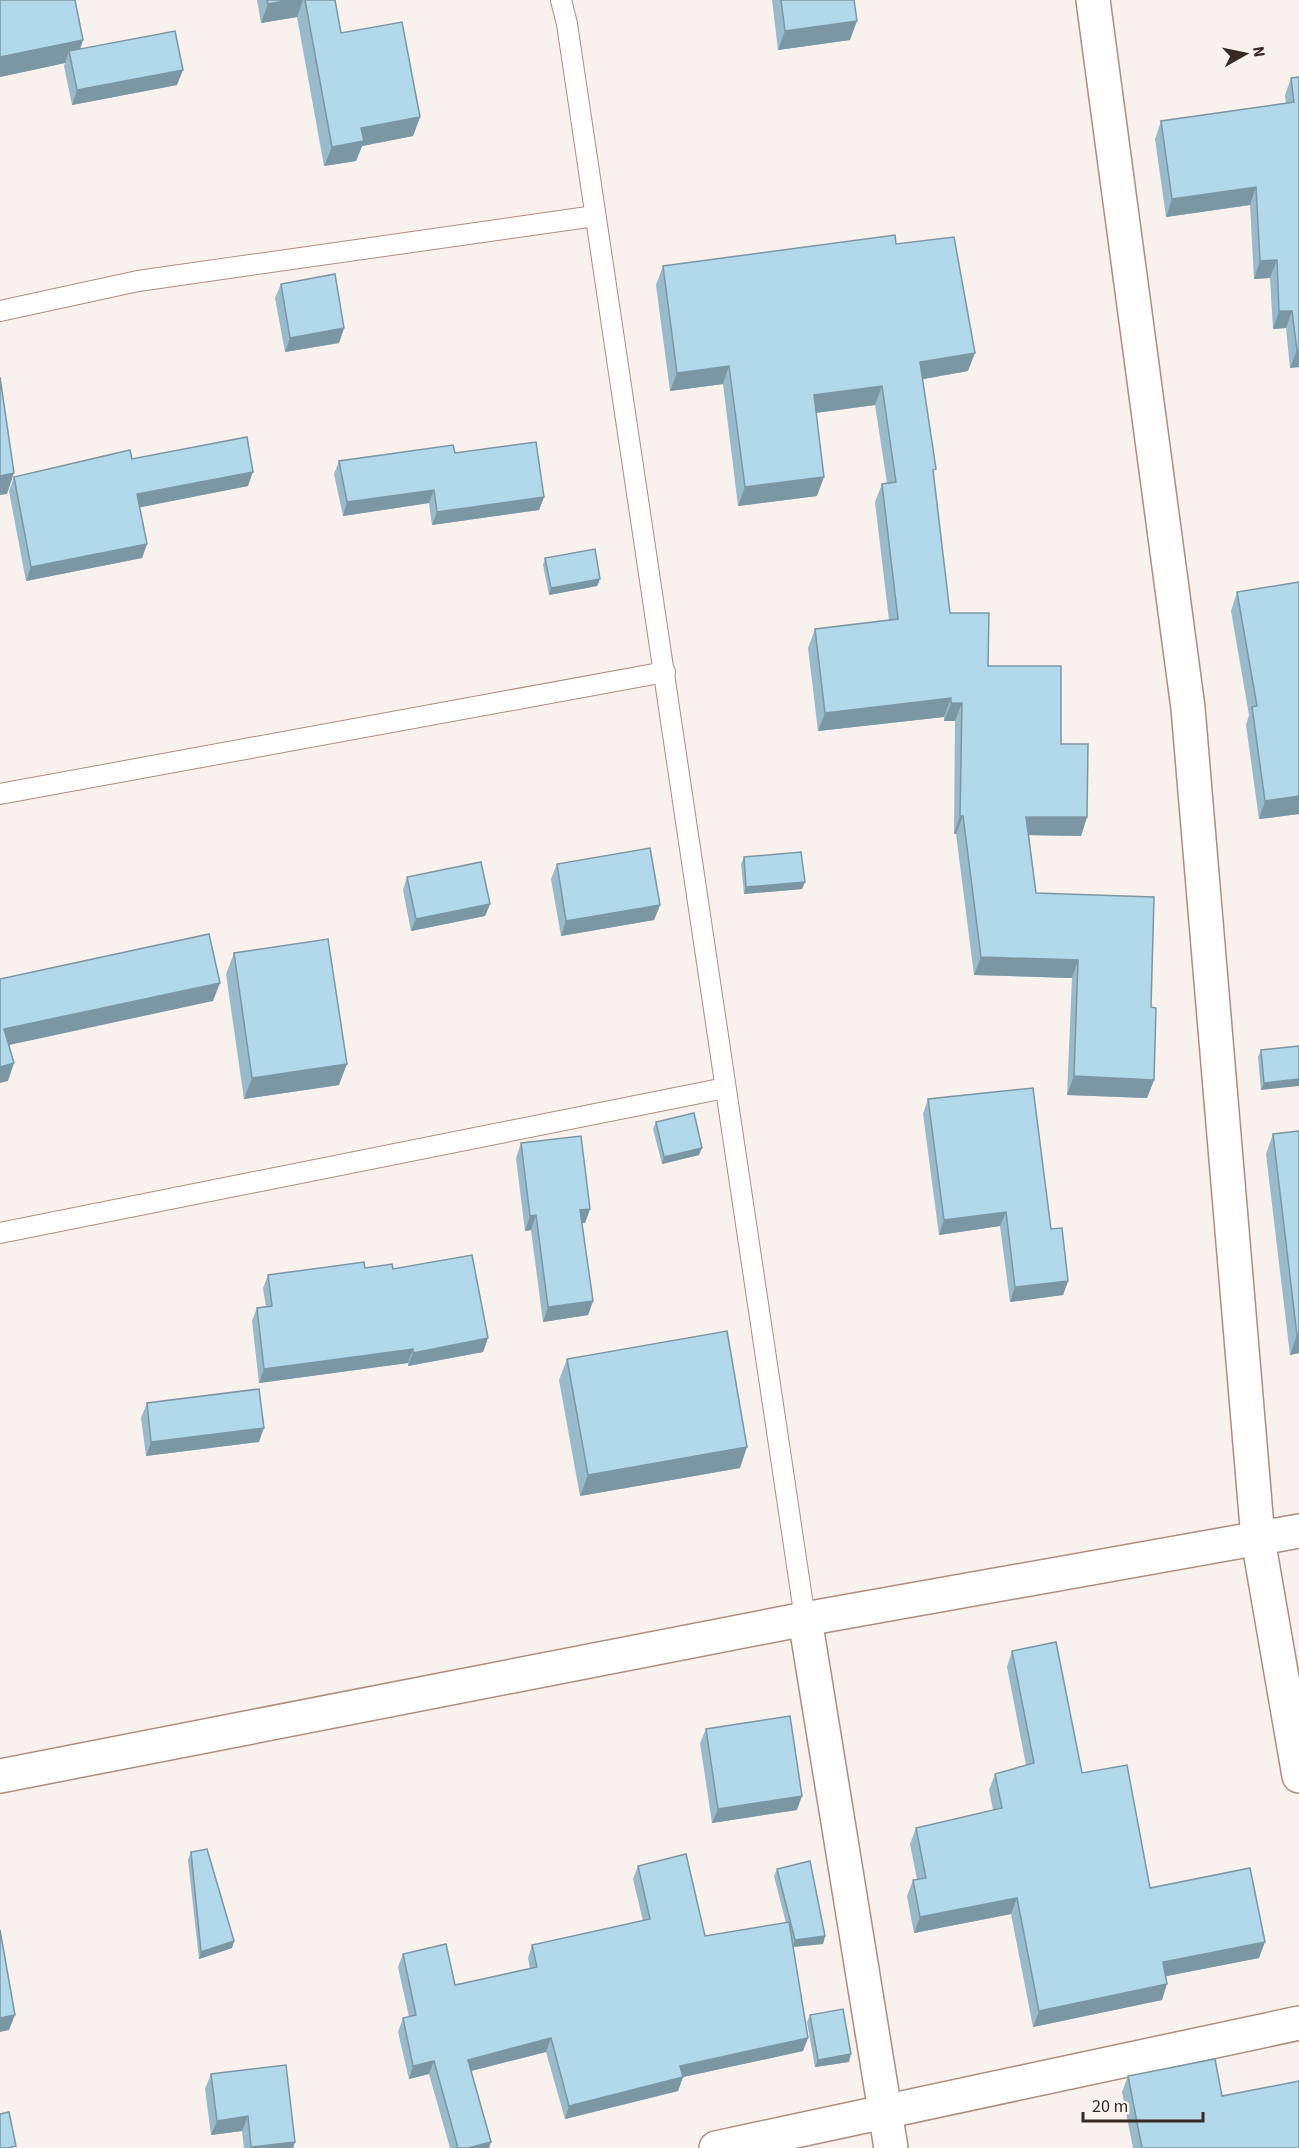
<svg xmlns="http://www.w3.org/2000/svg" width="1299" height="2148" viewBox="0 0 1299 2148" font-family="'Source Sans 3',sans-serif">
<style>
.lines{fill:none;stroke-linecap:round;stroke-linejoin:round}
.lane-casing{stroke:#af8d7c;stroke-width:22}
.street-casing{stroke:#af8d7c;stroke-width:36}
.lane{stroke:#fff;stroke-width:20}
.street{stroke:#fff;stroke-width:33}
.wall{fill:#98baca}
.shaded-wall{fill:#7c97a4}
.building{fill:#b1d8eb;stroke:#7c97a4;stroke-width:1.5}
</style>
<rect width="100%" height="100%" fill="#f9f1ee"/>
<g class="lines">
<defs>
<g id="lane">
<polyline points="561,0 567,24 805,1619"/>
<polyline points="0,311 138,281 595,216"/>
<polyline points="0,794 665,672"/>
<polyline points="0,1233 725,1088"/>
</g>
<g id="street">
<polyline points="1093,0 1188,708 1258,1539 1299,1776"/>
<polyline points="805,1619 891,2148"/>
<polyline points="0,1776 805,1619 1299,1531"/>
<polyline points="716,2148 1299,2023"/>
</g>
</defs>
<use href="#lane" class="lane-casing"/>
<use href="#street" class="street-casing"/>
<use href="#lane" class="lane"/>
<use href="#street" class="street"/>
</g>
<g class="wall">
<polygon points="0,0 83,40 80,49 177,85 72,105 64,66 65,63 0,77"/>
<polygon points="257,0 335,0 341,33 420,117 413,136 362,146 356,161 324,166 297,17 261,23"/>
<polygon points="772,0 854,0 850,40 778,50"/>
<polygon points="1299,77 1299,367 1290,368 1286,328 1273,329 1270,278 1254,279 1250,205 1166,217 1155,139 1161,121 1286,103 1285,95 1291,78"/>
<polygon points="896,244 968,371 922,379 950,613 988,666 1061,744 1087,817 1081,836 1029,835 1036,893 1151,1007 1154,1080 1147,1098 1067,1095 1072,978 974,975 956,834 954,834 955,721 944,721 944,717 818,731 808,648 815,629 889,620 875,502 882,484 887,483 875,405 816,413 817,496 738,506 723,384 670,391 656,285 663,266"/>
<polygon points="281,284 344,328 339,343 285,352 275,298"/>
<polygon points="455,453 544,497 539,510 432,525 429,503 343,516 334,474 339,461"/>
<polygon points="132,459 248,486 139,507 147,544 142,558 26,581 9,491 14,477"/>
<polygon points="545,558 600,579 597,586 549,595 543,565"/>
<polygon points="1237,592 1299,814 1259,819 1246,725 1249,715 1231,611"/>
<polygon points="744,857 805,882 802,889 744,894 741,864"/>
<polygon points="557,864 660,905 654,920 561,936 551,879"/>
<polygon points="407,877 490,904 485,916 411,931 403,890"/>
<polygon points="234,953 339,1085 244,1099 226,974"/>
<polygon points="1299,1046 1261,1090 1258,1057 1261,1050"/>
<polygon points="928,1099 1051,1229 1068,1281 1063,1295 1010,1302 1000,1226 939,1235 923,1114"/>
<polygon points="656,1122 699,1155 662,1164 653,1129"/>
<polygon points="1273,1134 1299,1353 1290,1355 1266,1154"/>
<polygon points="521,1143 590,1209 585,1223 582,1223 593,1301 588,1315 543,1322 531,1230 525,1231 516,1158"/>
<polygon points="365,1268 393,1269 488,1338 483,1352 408,1366 408,1363 259,1383 252,1321 257,1308 266,1307 263,1288 268,1275"/>
<polygon points="567,1359 740,1468 580,1496 559,1380"/>
<polygon points="147,1403 259,1442 146,1456 141,1418"/>
<polygon points="1012,1651 1082,1773 1150,1888 1259,1958 1166,1976 1162,2000 1033,2027 1011,1914 914,1933 907,1896 913,1880 917,1879 910,1844 916,1828 993,1810 989,1790 995,1774 1026,1765 1007,1667"/>
<polygon points="706,1729 797,1810 712,1823 700,1743"/>
<polygon points="191,1852 234,1941 232,1948 199,1959 188,1860"/>
<polygon points="638,1866 705,1936 786,1923 774,1876 777,1869 825,1936 823,1944 793,1947 808,2038 803,2051 683,2077 678,2091 565,2119 546,2052 471,2071 491,2142 489,2148 450,2148 429,2074 409,2079 398,2032 403,2018 409,2017 398,1967 403,1954 455,1985 530,1969 528,1958 532,1945 643,1921 633,1879"/>
<polygon points="810,2015 849,2062 815,2067 807,2022"/>
<polygon points="211,2074 295,2142 293,2148 244,2148 242,2131 211,2135 205,2089"/>
<polygon points="1128,2076 1222,2096 1299,2148 1133,2148 1122,2092"/>
</g>
<g class="shaded-wall">
<polygon points="290,0 303,0 297,17 261,23 268,4"/>
<polygon points="857,21 850,40 778,50 785,31"/>
<polygon points="83,40 76,61 69,51 65,63 0,77 0,57"/>
<polygon points="183,70 177,85 72,105 77,90"/>
<polygon points="420,117 413,136 362,146 356,161 324,166 332,147 361,128"/>
<polygon points="1256,187 1250,205 1166,217 1172,199"/>
<polygon points="1277,260 1270,278 1254,279 1260,261"/>
<polygon points="1279,311 1292,311 1286,328 1273,329"/>
<polygon points="344,328 339,343 285,352 290,338"/>
<polygon points="1297,350 1299,350 1299,367 1290,368"/>
<polygon points="975,353 968,371 913,381 920,362"/>
<polygon points="729,366 723,384 670,391 677,373"/>
<polygon points="882,386 875,405 807,414 814,395"/>
<polygon points="253,472 248,486 132,509 137,494"/>
<polygon points="14,473 7,494 0,495 0,476"/>
<polygon points="824,477 817,496 738,506 745,487"/>
<polygon points="434,490 429,503 343,516 347,502"/>
<polygon points="544,497 539,510 432,525 437,512"/>
<polygon points="147,544 142,558 26,581 31,567"/>
<polygon points="600,579 597,586 549,595 551,588"/>
<polygon points="951,698 944,717 818,731 825,713"/>
<polygon points="951,703 962,703 955,721 944,721"/>
<polygon points="1299,796 1299,814 1259,819 1265,801"/>
<polygon points="960,816 963,816 956,834 954,834"/>
<polygon points="1026,817 1087,817 1081,836 1020,835"/>
<polygon points="805,882 802,889 744,894 746,887"/>
<polygon points="490,904 485,916 411,931 416,919"/>
<polygon points="660,905 654,920 561,936 566,921"/>
<polygon points="981,957 1078,960 1072,978 974,975"/>
<polygon points="220,983 213,1001 0,1047 4,1029"/>
<polygon points="14,1063 8,1081 0,1083 0,1067"/>
<polygon points="347,1064 339,1085 244,1099 252,1078"/>
<polygon points="1074,1076 1154,1080 1147,1098 1067,1095"/>
<polygon points="1299,1079 1299,1086 1261,1090 1264,1083"/>
<polygon points="702,1148 699,1155 662,1164 664,1157"/>
<polygon points="590,1209 585,1223 575,1224 580,1210"/>
<polygon points="1006,1212 1000,1226 939,1235 944,1220"/>
<polygon points="536,1215 531,1230 525,1231 530,1216"/>
<polygon points="1068,1281 1063,1295 1010,1302 1015,1287"/>
<polygon points="593,1301 588,1315 543,1322 548,1307"/>
<polygon points="1299,1334 1299,1353 1290,1355 1297,1335"/>
<polygon points="488,1338 483,1352 408,1366 413,1353"/>
<polygon points="413,1349 408,1363 259,1383 264,1369"/>
<polygon points="264,1428 259,1442 146,1456 151,1442"/>
<polygon points="747,1447 740,1468 580,1496 588,1475"/>
<polygon points="802,1796 797,1810 712,1823 718,1809"/>
<polygon points="1017,1898 1011,1914 914,1933 920,1917"/>
<polygon points="825,1936 823,1944 792,1947 795,1940"/>
<polygon points="234,1941 232,1948 199,1959 201,1952"/>
<polygon points="1265,1942 1259,1958 1157,1978 1163,1962"/>
<polygon points="1167,1984 1162,2000 1033,2027 1039,2011"/>
<polygon points="15,2015 9,2030 0,2032 0,2018"/>
<polygon points="551,2038 546,2052 463,2073 468,2060"/>
<polygon points="808,2038 803,2051 683,2077 678,2091 565,2119 569,2106 680,2066"/>
<polygon points="851,2054 849,2062 815,2067 818,2060"/>
<polygon points="434,2061 429,2074 409,2079 413,2066"/>
<polygon points="248,2116 242,2131 211,2135 217,2121"/>
<polygon points="295,2142 293,2148 251,2148 251,2147"/>
<polygon points="491,2142 489,2148 468,2148"/>
</g>
<g class="building">
<polygon points="0,0 75,0 83,40 0,57"/>
<polygon points="267,0 290,0 268,4"/>
<polygon points="305,0 335,0 341,33 402,22 420,117 361,128 364,141 332,147"/>
<polygon points="781,0 854,0 857,21 785,31"/>
<polygon points="175,31 183,70 77,90 69,51"/>
<polygon points="1299,77 1299,350 1297,350 1292,311 1279,311 1277,260 1260,261 1256,187 1172,199 1161,121 1294,102 1291,78"/>
<polygon points="895,235 896,244 954,237 975,353 920,362 936,469 933,470 950,613 989,613 988,666 1061,666 1061,744 1088,744 1087,817 1026,817 1036,893 1154,897 1151,1007 1156,1008 1154,1080 1074,1076 1078,960 981,957 963,816 960,816 962,703 951,703 951,698 825,713 815,629 898,619 882,484 896,482 882,386 814,395 824,477 745,487 729,366 677,373 663,266"/>
<polygon points="335,274 344,328 290,338 281,284"/>
<polygon points="0,377 14,473 0,476"/>
<polygon points="247,437 253,472 137,494 147,544 31,567 14,477 130,450 132,459"/>
<polygon points="536,442 544,497 437,512 434,490 347,502 339,461 453,445 455,453"/>
<polygon points="595,549 600,579 551,588 545,558"/>
<polygon points="1299,582 1299,796 1265,801 1252,707 1257,706 1237,592"/>
<polygon points="650,848 660,905 566,921 557,864"/>
<polygon points="801,852 805,882 746,887 744,857"/>
<polygon points="481,862 490,904 416,919 407,877"/>
<polygon points="209,934 220,983 4,1029 14,1063 0,1067 0,979"/>
<polygon points="328,939 347,1064 252,1078 234,953"/>
<polygon points="1299,1046 1299,1079 1264,1083 1261,1050"/>
<polygon points="1033,1088 1051,1229 1062,1228 1068,1281 1015,1287 1006,1212 944,1220 928,1099"/>
<polygon points="694,1113 702,1148 664,1157 656,1122"/>
<polygon points="1299,1131 1299,1334 1297,1335 1273,1134"/>
<polygon points="581,1136 590,1209 580,1210 593,1301 548,1307 536,1215 530,1216 521,1143"/>
<polygon points="472,1255 488,1338 413,1353 413,1349 264,1369 257,1308 272,1306 268,1275 364,1262 365,1268 392,1264 393,1269"/>
<polygon points="727,1331 747,1447 588,1475 567,1359"/>
<polygon points="259,1389 264,1428 151,1442 147,1403"/>
<polygon points="1056,1642 1082,1773 1127,1765 1150,1888 1250,1868 1265,1942 1163,1962 1167,1984 1039,2011 1017,1898 920,1917 913,1880 926,1878 916,1828 1002,1808 995,1774 1034,1763 1012,1651"/>
<polygon points="790,1716 802,1796 718,1809 706,1729"/>
<polygon points="207,1849 234,1941 201,1952 191,1852"/>
<polygon points="686,1854 705,1936 789,1922 808,2038 680,2066 683,2077 569,2106 551,2038 468,2060 491,2142 468,2148 458,2148 434,2061 413,2066 403,2018 416,2015 403,1954 446,1944 455,1985 537,1967 532,1945 650,1919 638,1866"/>
<polygon points="810,1861 825,1936 795,1940 777,1869"/>
<polygon points="0,1930 15,2015 0,2018"/>
<polygon points="843,2009 851,2054 818,2060 810,2015"/>
<polygon points="1215,2059 1222,2096 1299,2081 1299,2148 1142,2148 1128,2076"/>
<polygon points="286,2065 295,2142 251,2147 248,2116 217,2121 211,2074"/>
<polygon points="9,2112 16,2146 8,2148 0,2148 0,2114"/>
</g>
<g transform="translate(1245 54) rotate(81)" stroke="#f9f1ee" stroke-width="4.5" paint-order="stroke">
<path d="M0-4.5L10 22L0 15L-10 22Z" fill="#382a23"/>
<text y="-9" font-size="16" font-weight="bold" text-anchor="middle" fill="#382a23">N</text>
</g>
<path d="M1083 2112v9h120v-9" fill="none" stroke="#382a23" stroke-width="3"/>
<text x="1092" y="2112" font-size="18" fill="#382a23" stroke="#f9f1ee" stroke-width="4.5" paint-order="stroke">20 m</text>
</svg>
